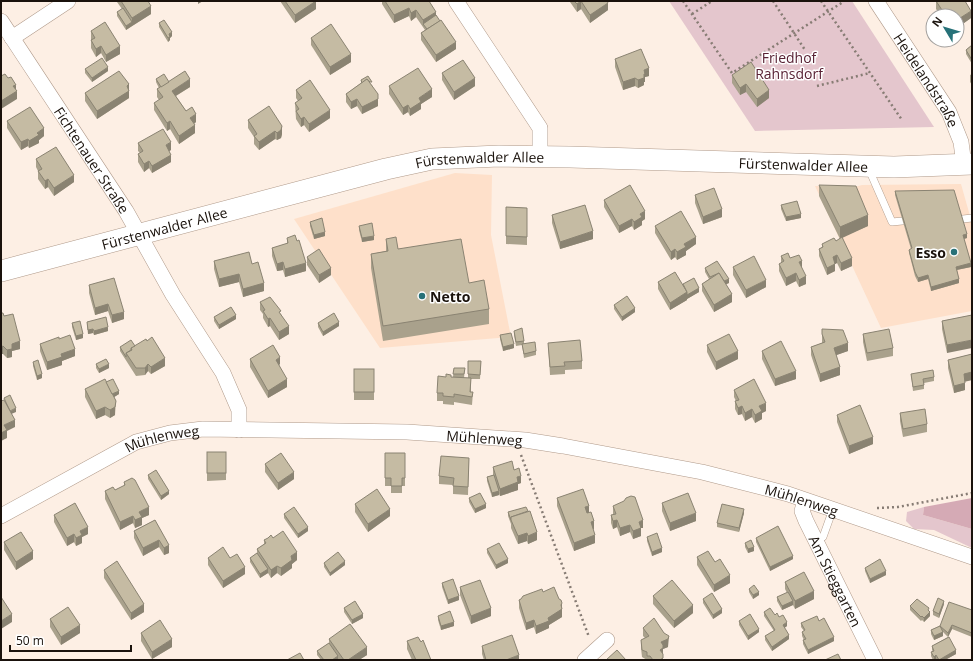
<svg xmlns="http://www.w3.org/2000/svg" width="973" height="661" viewBox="0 0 973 661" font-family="'Open Sans',sans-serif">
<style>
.built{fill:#fee0ca}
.green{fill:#e4c6cd}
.forest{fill:#d5aab5}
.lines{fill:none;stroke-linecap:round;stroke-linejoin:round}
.lane-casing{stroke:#b09a8a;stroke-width:8}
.street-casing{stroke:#b09a8a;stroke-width:16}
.secondary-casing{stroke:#b09a8a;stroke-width:22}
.path{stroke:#877c74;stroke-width:2.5;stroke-dasharray:2 3;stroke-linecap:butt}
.lane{stroke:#fff;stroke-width:7}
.street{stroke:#fff;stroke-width:15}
.secondary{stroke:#fff;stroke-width:21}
.wall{fill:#a9a18c}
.shaded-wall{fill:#8a8372}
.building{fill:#c5bba3;stroke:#8a8372}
.poi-dot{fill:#277178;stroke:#fff;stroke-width:1.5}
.labels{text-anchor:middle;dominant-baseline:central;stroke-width:3;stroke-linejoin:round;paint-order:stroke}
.park-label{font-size:14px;fill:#582234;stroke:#fff}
.street-label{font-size:14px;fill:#1a120c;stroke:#fff}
.poi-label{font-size:14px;font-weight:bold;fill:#1a120c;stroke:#fff;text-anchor:end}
</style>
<rect width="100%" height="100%" fill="#fdefe4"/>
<g class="built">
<polygon points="455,173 492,175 491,235 511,337 380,348 294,219"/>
<polygon points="961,184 972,223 972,311 881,328 815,186 855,187 862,185"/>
</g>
<g class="green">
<polygon points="669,1 852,1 934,127 755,131"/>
<polygon points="924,507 923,515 972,529 972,548 934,530 914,529 906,521 907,512"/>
</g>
<polygon class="forest" points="972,498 972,529 923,515 924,507"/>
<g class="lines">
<defs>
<g id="lane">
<polyline points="871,168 871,174 892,222 902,221"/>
<polyline points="963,219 972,218"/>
<polyline points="816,541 823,537 833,509"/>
</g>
<g id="street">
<polyline points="456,1 540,128 540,156"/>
<path id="s1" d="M876,1L949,112L961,142L964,165"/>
<path id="s2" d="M1,21L126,211L173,295L223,373L239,410V430"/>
<polyline points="12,38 68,1"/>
<path id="s3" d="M805,501L802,511L806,521L875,660"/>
<path id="s4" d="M1,516L136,442L170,433L203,429L407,432L525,440L563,446L702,472L788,494L972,557"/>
<polyline points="585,660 607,640"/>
</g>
<g id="secondary">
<path id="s5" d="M1,271L386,169L432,159L499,156L570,157L894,167L972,164"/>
</g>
</defs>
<use href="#lane" class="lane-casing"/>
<use href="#street" class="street-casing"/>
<use href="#secondary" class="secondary-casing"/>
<g class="path">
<polyline points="683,1 732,73 843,2 842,1"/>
<polyline points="773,1 805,50"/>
<polyline points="821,1 902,120"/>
<polyline points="692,14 712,1"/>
<polyline points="817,86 870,73"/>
<polyline points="521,455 589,637"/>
<polyline points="877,508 898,507 972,493"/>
</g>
<use href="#lane" class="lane"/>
<use href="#street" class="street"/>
<use href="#secondary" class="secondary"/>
</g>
<g class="wall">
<polygon points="117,1 148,1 151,14 126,30 117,16 117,12 122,9 117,2"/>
<polygon points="280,1 316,1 316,9 295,23"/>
<polygon points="382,1 429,1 436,15 456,49 436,62 421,40 421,33 425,30 416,17 411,21 409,16 394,23 382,4"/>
<polygon points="570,1 607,1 608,10 590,23 581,9 577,12 570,2"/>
<polygon points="936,1 971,18 957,28 957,16 941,16 936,9"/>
<polygon points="159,23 172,36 170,38 170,40 168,42 159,27"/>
<polygon points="91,31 120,54 106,62 101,53 96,57 91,48"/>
<polygon points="311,38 351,62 330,75 311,45"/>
<polygon points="972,45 972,64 966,54 966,50"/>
<polygon points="615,59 649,76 645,77 645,82 644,82 644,85 638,88 635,86 623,90 615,67"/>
<polygon points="85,69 108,71 92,82 85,73"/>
<polygon points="442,73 475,86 454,100 442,80"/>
<polygon points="972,74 972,85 970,82 970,75"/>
<polygon points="732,75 769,98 757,107 746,92 740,95 732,83"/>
<polygon points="156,79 190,87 176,96 186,111 196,122 194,124 195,133 179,144 170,129 167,131 154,110 154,103 159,100 157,97 157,89 159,88 156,82"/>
<polygon points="361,80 372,85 378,102 378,106 362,114 357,106 351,109 346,102 346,94 361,83"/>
<polygon points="389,86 432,97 421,104 421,109 410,116 408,112 403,115 389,94"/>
<polygon points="129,89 129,98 97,119 85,101 85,93"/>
<polygon points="296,90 330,118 309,132 304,125 301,127 296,119 295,103 298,101 296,98"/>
<polygon points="248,120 282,134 281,138 277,140 275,139 259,150 254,144 254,137 248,128"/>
<polygon points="7,121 44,136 39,140 39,143 29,148 28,146 21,150 7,128"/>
<polygon points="138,143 171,150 169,151 171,162 152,173 149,168 144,172 138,162 138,154 140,153 138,151"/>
<polygon points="36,159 74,182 54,196 48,187 45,189 38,179 38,171 36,167"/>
<polygon points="819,185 868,226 842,237 852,266 841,271 837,263 835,264 835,271 827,275 819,256 819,249 822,247 822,244 836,241 840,239 819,196"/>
<polygon points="895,191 967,238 964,239 971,267 957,270 959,283 931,291 928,279 918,282 915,276 909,253 909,250 911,249 895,195"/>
<polygon points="695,195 722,217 703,224 695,203"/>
<polygon points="604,200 645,219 642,221 642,225 634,230 632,226 619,233 604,207"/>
<polygon points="781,205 801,218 786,221 781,209"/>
<polygon points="506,207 527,208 527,245 506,244"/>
<polygon points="552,215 593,239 560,249 552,223"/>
<polygon points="310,222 325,236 314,239 310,226"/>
<polygon points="359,226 374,240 362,242 359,230"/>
<polygon points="655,226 696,244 686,251 686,255 677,260 675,257 671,260 655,233"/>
<polygon points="287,238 306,271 285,277 283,270 277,271 272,256 272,248 287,244"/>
<polygon points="386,239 398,249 469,283 489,309 489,324 383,341 371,268 371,254 386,251"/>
<polygon points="781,256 790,258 802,269 806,284 799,287 796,281 786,286 779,271 779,264 781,263"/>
<polygon points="307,257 331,275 319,283 307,265"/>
<polygon points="214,261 252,264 264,291 243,297 239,282 219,287 214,269"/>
<polygon points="733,267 766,287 746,298 733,275"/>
<polygon points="705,268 729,283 726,284 732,302 714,312 702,291 702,284 709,279 705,272"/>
<polygon points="658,282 683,284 699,292 687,299 687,300 670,310 658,289"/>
<polygon points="89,285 124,319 112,323 108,311 95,315 89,293"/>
<polygon points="260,302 281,314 289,334 279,340 270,326 268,327 263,318 263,314 260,310"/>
<polygon points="614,305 635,312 622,321 614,309"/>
<polygon points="972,315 947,353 942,329 942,321"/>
<polygon points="4,316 20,349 12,351 12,357 7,358 3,354 1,354"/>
<polygon points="214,317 236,319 219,329 214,321"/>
<polygon points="87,322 108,331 94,335 93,333 88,334 87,326"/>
<polygon points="72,323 83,338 76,340 72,327"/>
<polygon points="318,323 339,326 323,336 318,327"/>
<polygon points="514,331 524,341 524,344 536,351 536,355 524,358 522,345 516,346 514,335"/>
<polygon points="822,334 848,351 836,355 840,375 820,382 811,355 811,347 822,343"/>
<polygon points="863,334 893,348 893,356 867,361 863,342"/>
<polygon points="500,335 514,348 503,351 500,339"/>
<polygon points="59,339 75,356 62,361 62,365 47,370 40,351 40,344"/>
<polygon points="548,343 582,361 582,369 565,370 565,374 550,375"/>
<polygon points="707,345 738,359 716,370 707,352"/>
<polygon points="135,346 165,366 151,374 148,371 145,375 136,376 120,351 120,347"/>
<polygon points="762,351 796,379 775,386 762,359"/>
<polygon points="972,354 972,380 965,381 965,390 954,393 948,368 948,360"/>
<polygon points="250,359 280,364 279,365 287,387 268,398 250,367"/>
<polygon points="468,361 481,361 480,379 471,379 471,392 473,392 472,405 454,402 454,405 443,404 443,401 437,401 437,393 451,377 453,377 454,368 465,368 464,378 468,378"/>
<polygon points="33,362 42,378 37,380 33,366"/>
<polygon points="96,364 109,368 99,373 96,368"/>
<rect x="354" y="369" width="20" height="31"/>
<polygon points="911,374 934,377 934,381 924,383 924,389 913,391"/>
<polygon points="106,382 119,394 114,397 116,401 115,415 110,418 105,415 96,419 85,397 85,389"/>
<polygon points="734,390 766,411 762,413 762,419 755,423 752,417 745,421 742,414 738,415 735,409 735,401 736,401 734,397"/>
<polygon points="900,413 927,424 927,432 903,437 900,421"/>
<polygon points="837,415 873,444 849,454 837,422"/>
<polygon points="207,452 226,452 226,480 207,481"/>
<polygon points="385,453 405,453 405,486 402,486 402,493 391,493 391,486 385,486"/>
<polygon points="469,458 468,495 453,494 453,485 439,484 439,476"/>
<polygon points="265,464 294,479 278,490 265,472"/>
<polygon points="493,467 514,470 521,483 518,484 518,490 500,496 499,494 499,495 492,497 487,481 487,477 493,475"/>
<polygon points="148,475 169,494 161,500 148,479"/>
<polygon points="124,482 149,515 142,518 142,525 135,528 133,523 120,530 105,499 105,491 115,490 124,486"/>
<polygon points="469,498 486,508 475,513 469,502"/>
<polygon points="557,498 589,513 594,529 593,529 595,543 574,551 557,506"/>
<polygon points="662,503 696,521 670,531 662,511"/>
<polygon points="355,504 390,516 368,532 355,512"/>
<polygon points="613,506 643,528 641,528 641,536 633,539 630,532 620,536 617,527 613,529 611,523 611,515 613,515"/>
<polygon points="508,512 537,540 528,544 527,541 518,544 511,528 511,524 508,516"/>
<polygon points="744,513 739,532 717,527 717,523"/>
<polygon points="284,514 308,531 298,538 284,518"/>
<polygon points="54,515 88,534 82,537 82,543 76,546 74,542 67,546 54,522"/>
<polygon points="155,520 169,553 164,555 159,547 143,556 134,538 134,531"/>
<polygon points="647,537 662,552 652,556 647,541"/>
<polygon points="273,538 297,560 292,564 292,568 281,576 277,573 271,578 268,573 260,578 250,562 250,558 257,553 257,549 264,544 264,540"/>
<polygon points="756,538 793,559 770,571 756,542"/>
<polygon points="4,542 33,559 16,570 4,550"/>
<polygon points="745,543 754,551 748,553 745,547"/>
<polygon points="487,549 508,563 496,569 487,553"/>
<polygon points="697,557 715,562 730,583 714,592 697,565"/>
<polygon points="208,558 230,558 245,574 223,588 208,565"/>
<polygon points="324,563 345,565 330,576 324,567"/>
<polygon points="865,568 886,575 870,583 865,571"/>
<polygon points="104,570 144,612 131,620 104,578"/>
<polygon points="785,582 814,599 795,609 793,605 782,610 777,601 777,597 787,593 785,589"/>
<polygon points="442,583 459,600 448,604 442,587"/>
<polygon points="460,587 491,616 471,624 460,595"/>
<polygon points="749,589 759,595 753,599 749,592"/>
<polygon points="543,592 562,611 562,617 549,625 549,628 536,634 534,627 526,630 519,608 519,600"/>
<polygon points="653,596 693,613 674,628 653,604"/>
<polygon points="703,599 722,613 713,619 703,603"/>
<polygon points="944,604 939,618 933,615 933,611"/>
<polygon points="910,606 929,611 930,616 924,622 922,620 921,621 910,610"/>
<polygon points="344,608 363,618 352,624 344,612"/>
<polygon points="972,610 972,637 952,629 948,637 956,654 945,660 937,660 936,659 933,660 931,656 931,652 933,652 932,650 932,646 948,637 943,632 943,636 934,640 931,634 931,630"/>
<polygon points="764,612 775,615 779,617 787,626 784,628 789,639 772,651 765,640 765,636 774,631 764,616"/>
<polygon points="438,616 454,626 441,630 438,620"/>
<polygon points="50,619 80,633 61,645 50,627"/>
<polygon points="739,621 759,632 748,640 739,625"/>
<polygon points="819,621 834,641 808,654 803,644 803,640 804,640 802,636 802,632 804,631 801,627 801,623"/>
<polygon points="643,628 668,647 663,649 663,660 647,660 642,657 641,648 641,640 645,638 643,636"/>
<polygon points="141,633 172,647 152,659 141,641"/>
<polygon points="329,639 367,655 359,660 321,660 317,655 317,651 329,643"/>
<polygon points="407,641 421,642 431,660 412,660 407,649"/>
<polygon points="482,646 519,660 484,660 482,654"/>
</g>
<g class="shaded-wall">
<polygon points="198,1 203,1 198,4"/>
<polygon points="316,1 316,9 295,23 295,15"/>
<polygon points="581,1 581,9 577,12 577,4"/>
<polygon points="608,3 608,10 590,23 590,15"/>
<polygon points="151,6 151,14 132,26 132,18"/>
<polygon points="409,8 409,16 394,23 394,15"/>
<polygon points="416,10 416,17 411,21 411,13"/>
<polygon points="971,11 971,18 957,28 957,20"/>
<polygon points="436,12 436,19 423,24 423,28 423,20"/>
<polygon points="132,22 132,26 126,30 126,26"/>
<polygon points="172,32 172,36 170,38 170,40 168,42 169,34"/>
<polygon points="456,42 456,49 436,62 436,55"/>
<polygon points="101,46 101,53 96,57 96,49"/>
<polygon points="120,46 120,54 106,62 106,55"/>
<polygon points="351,54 351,62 330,75 330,67"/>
<polygon points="108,67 108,71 92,82 92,78"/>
<polygon points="649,68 649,76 645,77 645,82 644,82 644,85 638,88 638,80 644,70"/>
<polygon points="475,78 475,86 454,100 454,92"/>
<polygon points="635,78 635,86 623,90 623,82"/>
<polygon points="190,79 190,87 172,98 172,91"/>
<polygon points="129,84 129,98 97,119 97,111"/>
<polygon points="746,84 746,92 740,95 740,88"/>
<polygon points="16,85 16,92 17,91 17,99 1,109 1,101 13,86"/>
<polygon points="432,89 432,97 421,104 421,109 410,116 410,109 419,98"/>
<polygon points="769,90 769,98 757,107 757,99"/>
<polygon points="378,94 378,106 362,114 362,107"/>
<polygon points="357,99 357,106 351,109 351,102"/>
<polygon points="408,105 408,112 403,115 403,108"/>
<polygon points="330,110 330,118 309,132 309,124"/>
<polygon points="196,114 196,122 190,126 190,118"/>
<polygon points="304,117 304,125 301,127 301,119"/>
<polygon points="170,121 170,129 167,131 167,123"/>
<polygon points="195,125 195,133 179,144 179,136"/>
<polygon points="282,126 282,134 281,138 277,140 277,133"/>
<polygon points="44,128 44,136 39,140 39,143 29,148 29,141 37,133"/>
<polygon points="275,131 275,139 259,150 259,142"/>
<polygon points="28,139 28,146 21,150 21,142"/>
<polygon points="171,142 171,150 166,153 166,145"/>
<polygon points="171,155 171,162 152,173 152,166"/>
<polygon points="149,161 149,168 144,172 144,164"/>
<polygon points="74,175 74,182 54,196 54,188"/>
<polygon points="48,179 48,187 45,189 45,181"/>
<polygon points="722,209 722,217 703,224 703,217"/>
<polygon points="645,211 645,219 642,221 642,225 634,230 634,222 640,214"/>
<polygon points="801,214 801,218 786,221 786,217"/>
<polygon points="868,215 868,226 840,239 840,227"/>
<polygon points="632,219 632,226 619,233 619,226"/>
<polygon points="593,231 593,239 560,249 560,242"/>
<polygon points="325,232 325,236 314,239 314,235"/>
<polygon points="967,234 967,238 963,239 963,235"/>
<polygon points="374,236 374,240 362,242 362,238"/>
<polygon points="696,237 696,244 686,251 686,255 677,260 677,252 684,244"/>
<polygon points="675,249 675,257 671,260 671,252"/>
<polygon points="837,255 837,263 835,264 835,271 827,275 827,268 833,257"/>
<polygon points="852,258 852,266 841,271 841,263"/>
<polygon points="802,261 802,269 799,262"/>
<polygon points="283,262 283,270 277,271 277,264"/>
<polygon points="306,263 306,271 285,277 285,269"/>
<polygon points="971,263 971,267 956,270 956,267"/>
<polygon points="331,268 331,275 319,283 319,275"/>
<polygon points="796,273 796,281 786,286 786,278"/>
<polygon points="239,274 239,282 219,287 219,279"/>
<polygon points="928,275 928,279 918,282 918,278"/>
<polygon points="806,276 806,284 799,287 799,280"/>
<polygon points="729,279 729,283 722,286 722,282"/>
<polygon points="959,279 959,283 931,291 931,287"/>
<polygon points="766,280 766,287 746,298 746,290"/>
<polygon points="264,283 264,291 243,297 243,289"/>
<polygon points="699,288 699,292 687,299 687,300 670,310 670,303 687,292"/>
<polygon points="732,294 732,302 714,312 714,305"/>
<polygon points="108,304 108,311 95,315 95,308"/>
<polygon points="635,308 635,312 622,321 622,317"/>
<polygon points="124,312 124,319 112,323 112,315"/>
<polygon points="236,315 236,319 219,329 219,325"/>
<polygon points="270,318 270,326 268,327 268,319"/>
<polygon points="339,322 339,326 323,336 323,332"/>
<polygon points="289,326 289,334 279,340 279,332"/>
<polygon points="108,327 108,331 94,335 94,331"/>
<polygon points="93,329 93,333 88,334 88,330"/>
<polygon points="83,334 83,338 76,340 76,336"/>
<polygon points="972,340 972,348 947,353 947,345"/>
<polygon points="20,341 20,349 12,351 12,357 7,358 7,350 12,344"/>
<polygon points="848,343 848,351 834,356 834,348"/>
<polygon points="514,344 514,348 503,351 503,347"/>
<polygon points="3,346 3,354 1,354 1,347"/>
<polygon points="75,349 75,356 62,361 62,365 47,370 47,362 61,354"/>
<polygon points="738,351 738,359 716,370 716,362"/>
<polygon points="280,357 280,364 276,367 276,360"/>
<polygon points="165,358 165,366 151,374 151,367"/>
<polygon points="109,364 109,368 99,373 99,369"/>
<polygon points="148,364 148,371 145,375 145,368"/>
<polygon points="840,367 840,375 820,382 820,374"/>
<polygon points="796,371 796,379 775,386 775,379"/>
<polygon points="972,372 972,380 964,382 964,374"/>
<polygon points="42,374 42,378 37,380 37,376"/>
<polygon points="287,379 287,387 268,398 268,391"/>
<polygon points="965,383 965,390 954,393 954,386"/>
<polygon points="119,391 119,394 111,399 111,395"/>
<polygon points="766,403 766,411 762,413 762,419 755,423 755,415 759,406"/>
<polygon points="742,406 742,414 738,415 738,408"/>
<polygon points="105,407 105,415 96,419 96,411"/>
<polygon points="115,407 115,415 110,418 110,410"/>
<polygon points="16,408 16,412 9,415 9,412"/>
<polygon points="752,409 752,417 745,421 745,413"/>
<polygon points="15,420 15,427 7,431 7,438 1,441 1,433 4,425"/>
<polygon points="873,437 873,444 849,454 849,446"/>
<polygon points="294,472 294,479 278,490 278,483"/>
<polygon points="521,476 521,483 518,484 518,490 500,496 500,489 517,477"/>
<polygon points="169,491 169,494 161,500 161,496"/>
<polygon points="499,491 499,495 492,497 492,493"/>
<polygon points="486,504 486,508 475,513 475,509"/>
<polygon points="589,506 589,513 585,515 585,507"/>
<polygon points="149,507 149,515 142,518 142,525 135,528 135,520 139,512"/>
<polygon points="390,509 390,516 368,532 368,524"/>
<polygon points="744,509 744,513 739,532 739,528"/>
<polygon points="696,513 696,521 670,531 670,523"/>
<polygon points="133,516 133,523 120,530 120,522"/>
<polygon points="617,520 617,527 613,529 613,521"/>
<polygon points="643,520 643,528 641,528 641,536 633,539 633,531 639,522"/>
<polygon points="594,521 594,529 591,530 591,522"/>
<polygon points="630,525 630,532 620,536 620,528"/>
<polygon points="88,527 88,534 82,537 82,543 76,546 76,538 80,531"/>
<polygon points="308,527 308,531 298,538 298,534"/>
<polygon points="537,532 537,540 528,544 528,536"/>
<polygon points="527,533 527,541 518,544 518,536"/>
<polygon points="74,534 74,542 67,546 67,538"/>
<polygon points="595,535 595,543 574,551 574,543"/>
<polygon points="159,540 159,547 143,556 143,548"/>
<polygon points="169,545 169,553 164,555 164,548"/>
<polygon points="754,547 754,551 748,553 748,549"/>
<polygon points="662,548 662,552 652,556 652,552"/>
<polygon points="33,551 33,559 16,570 16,562"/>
<polygon points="297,552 297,560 292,564 292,568 281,576 281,568 291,556"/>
<polygon points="793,556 793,559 770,571 770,567"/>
<polygon points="508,559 508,563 496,569 496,565"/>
<polygon points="345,561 345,565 330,576 330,573"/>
<polygon points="277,566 277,573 271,578 271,570"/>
<polygon points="245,567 245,574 223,588 223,581"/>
<polygon points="268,569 268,573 260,578 260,574"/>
<polygon points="886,571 886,575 870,583 870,579"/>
<polygon points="730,575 730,583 714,592 714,585"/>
<polygon points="814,591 814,599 795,609 795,601"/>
<polygon points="759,592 759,595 753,599 753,595"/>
<polygon points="459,596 459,600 448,604 448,600"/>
<polygon points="793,601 793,605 782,610 782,606"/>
<polygon points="944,601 944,604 939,618 939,614"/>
<polygon points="562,603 562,617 549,625 549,628 536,634 536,626 548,618"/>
<polygon points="144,604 144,612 131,620 131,613"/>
<polygon points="693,605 693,613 674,628 674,621"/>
<polygon points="491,608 491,616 471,624 471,616"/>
<polygon points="722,609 722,613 713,619 713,615"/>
<polygon points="930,612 930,616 924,622 924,618"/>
<polygon points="12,614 12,622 1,629 1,621"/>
<polygon points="363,614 363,618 352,624 352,620"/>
<polygon points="534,620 534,627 526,630 526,623"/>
<polygon points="454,622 454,626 441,630 441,626"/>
<polygon points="787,622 787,626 783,629 783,625"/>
<polygon points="80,625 80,633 61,645 61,637"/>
<polygon points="952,625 952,629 948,637 948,633"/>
<polygon points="759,629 759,632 748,640 748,636"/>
<polygon points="943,632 943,636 934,640 934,636"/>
<polygon points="789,635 789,639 772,651 772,647"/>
<polygon points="669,636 668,647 663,649 663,656 660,658 661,642"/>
<polygon points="834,637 834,641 808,654 808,650"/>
<polygon points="172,639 172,647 152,659 152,652"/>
<polygon points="367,647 367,655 359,660 348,660"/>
<polygon points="956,650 956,654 945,660 939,660"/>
<polygon points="519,655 519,660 506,660"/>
<polygon points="936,655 936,659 934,660 934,657"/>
<polygon points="338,656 338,660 332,660"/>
</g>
<g class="building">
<polygon points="121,1 148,1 151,6 132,18"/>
<polygon points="285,1 316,1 295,15"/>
<polygon points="385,1 429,1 436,12 423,20 416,10 411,13 409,8 394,15"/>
<polygon points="574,1 607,1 608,3 590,15 581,1 577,4"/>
<polygon points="936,1 965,1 971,11 957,20 957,16 946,16"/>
<polygon points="123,8 132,22 126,26 117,12"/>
<polygon points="436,15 440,21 427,29 423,24"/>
<polygon points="164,20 172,32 169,34 170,37 168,38 159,23"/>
<polygon points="441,20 456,42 436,55 421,33"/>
<polygon points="105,22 120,46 106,55 101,46 96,49 91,40 95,38 91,31"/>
<polygon points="331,24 351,54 330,67 311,38"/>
<polygon points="972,45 972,60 966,50"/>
<polygon points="641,49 649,68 644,70 645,74 644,74 644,78 638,80 635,78 623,82 615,59"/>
<polygon points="102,58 108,67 92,78 85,69"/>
<polygon points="463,60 475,78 454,92 442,73"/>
<polygon points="751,62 769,90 757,99 746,84 740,88 732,75"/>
<polygon points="418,68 432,89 419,98 421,102 410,109 408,105 403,108 389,86"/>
<polygon points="119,71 129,84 127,86 129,91 97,111 85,93"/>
<polygon points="185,71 190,79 172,91 186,111 192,107 196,114 190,118 195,125 179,136 170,121 167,123 154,103 163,97 157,89"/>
<polygon points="5,74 8,78 11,77 16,85 13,86 17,91 1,101 1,76"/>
<polygon points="164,74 169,82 161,87 156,79"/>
<polygon points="368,76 372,82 370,82 367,79 362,83 361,80"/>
<polygon points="367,79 378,94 378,99 362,107 357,99 351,102 346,94"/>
<polygon points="310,80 330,110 309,124 304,117 301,119 296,111 299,109 295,103 302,98 296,90"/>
<polygon points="269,106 282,126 281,130 277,133 275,131 259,142 254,136 257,134 248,120"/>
<polygon points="30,107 44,128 37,133 39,135 29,141 28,139 21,142 7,121"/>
<polygon points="163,129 171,142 166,145 171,155 152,166 149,161 144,164 138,154 143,151 138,143"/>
<polygon points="56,147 74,175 54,188 48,179 45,181 38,171 42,169 36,159"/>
<polygon points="630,185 645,211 640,214 642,217 634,222 632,219 619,226 604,200"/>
<polygon points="819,185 856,186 868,215 840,227"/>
<polygon points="714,188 722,209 703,217 695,195"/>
<polygon points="954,190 967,234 963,235 971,263 956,267 959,279 931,287 928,275 918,278 915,272 909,250 912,248 895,191"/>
<polygon points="797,201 801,214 786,217 781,205"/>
<polygon points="585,205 593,231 560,242 552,215"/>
<polygon points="506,207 527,208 527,237 506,236"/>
<polygon points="681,211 696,237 684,244 686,247 677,252 675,249 671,252 655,226"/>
<polygon points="322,218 325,232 314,235 310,222"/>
<polygon points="372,223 374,236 362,238 359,226"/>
<polygon points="295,235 297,241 299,240 306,263 285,269 283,262 277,264 272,248 288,243 287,238"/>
<polygon points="396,237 398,249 461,239 469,283 484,280 489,309 383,326 371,254 388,251 386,239"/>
<polygon points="842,237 852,258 841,263 837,255 833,257 835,264 827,268 819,249 823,247 822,244 834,238 836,241"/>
<polygon points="319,249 331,268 319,275 307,257"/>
<polygon points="249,252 252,264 258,262 264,283 243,289 239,274 219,279 214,261"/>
<polygon points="788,253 790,258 799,255 802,261 799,262 806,276 799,280 796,273 786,278 779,264 784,261 781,256"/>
<polygon points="754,256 766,280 746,290 733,267"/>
<polygon points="717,261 729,279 724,281 719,273 710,277 705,268"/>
<polygon points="675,272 687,292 670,303 658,282"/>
<polygon points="719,273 732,294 714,305 702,284"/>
<polygon points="114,278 124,312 112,315 108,304 95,308 89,285"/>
<polygon points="694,278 699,288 687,295 687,292 683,284"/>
<polygon points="627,296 635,308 622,317 614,305"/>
<polygon points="270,297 281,311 279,312 289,326 279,332 270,318 268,319 263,311 265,310 260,302"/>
<polygon points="231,307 236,315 219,325 214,317"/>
<polygon points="1,313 3,313 4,316 13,314 20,341 12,344 12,349 7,350 3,346 1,347"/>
<polygon points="334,313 339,322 323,332 318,323"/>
<polygon points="972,315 972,340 947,345 942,321"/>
<polygon points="106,317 108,327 94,331 93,329 88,330 87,322"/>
<polygon points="80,321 83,334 76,336 72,323"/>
<polygon points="522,328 524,341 516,342 514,331"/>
<polygon points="822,329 843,330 848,343 834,348 840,367 820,374 811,347 825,342 822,334"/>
<polygon points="889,329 893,348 867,353 863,334"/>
<polygon points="511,333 514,344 503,347 500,335"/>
<polygon points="729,334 738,351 716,362 707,345"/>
<polygon points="70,335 75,349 61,354 62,357 47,362 40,344 59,337 59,339"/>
<polygon points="152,337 165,358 151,367 148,364 145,368 136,368 126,353 132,350 131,348 146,339 147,341"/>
<polygon points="131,340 135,346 131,348 131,350 126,353 126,357 120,347"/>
<polygon points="580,340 582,361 564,362 565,366 550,367 548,343"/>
<polygon points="781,341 796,371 775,379 762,351"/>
<polygon points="535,342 536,351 524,354 522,344"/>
<polygon points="273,345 280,357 276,360 287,379 268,391 250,359"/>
<polygon points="972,354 972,372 964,374 965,383 954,386 948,360"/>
<polygon points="106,359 109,364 99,369 96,364"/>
<polygon points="38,360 42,374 37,376 33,362"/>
<polygon points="468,361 481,361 480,375 468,374"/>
<polygon points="454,368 465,368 464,374 453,374"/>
<rect x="354" y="369" width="20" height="23"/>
<polygon points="933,370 934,377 923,379 924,385 913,387 911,374"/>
<polygon points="446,374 451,375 451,377 471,378 470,392 473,392 472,397 454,394 454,397 443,396 443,393 437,393 438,376 446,377"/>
<polygon points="105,379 116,401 115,407 110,410 105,407 96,411 85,389"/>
<polygon points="113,379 119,391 112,394 106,382"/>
<polygon points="754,379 766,403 759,406 762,411 755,415 752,409 745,413 742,406 738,408 735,401 739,400 734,390"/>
<polygon points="10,395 16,408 10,411 4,398"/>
<polygon points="4,400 15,420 4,425 7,430 1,433 1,401"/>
<polygon points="860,405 873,437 849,446 837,415"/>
<polygon points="925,409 927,424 903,429 900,413"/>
<rect x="207" y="452" width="19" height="21"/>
<polygon points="281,453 294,472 278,483 265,464"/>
<polygon points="385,453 405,453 405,478 402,478 402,486 391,486 391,478 385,478"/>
<polygon points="441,456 469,458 468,487 453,486 454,478 439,476"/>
<polygon points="512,461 514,470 519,468 521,476 517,477 518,482 500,489 493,467"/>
<polygon points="156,470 169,491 161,496 148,475"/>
<polygon points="494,475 499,491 492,493 487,477"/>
<polygon points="132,478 135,480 149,507 139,512 142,517 135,520 133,516 120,522 105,491 113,487 115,490 125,485 124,482"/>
<polygon points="377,489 390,509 368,524 355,504"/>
<polygon points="583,489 589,506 585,507 587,513 591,512 594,521 591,522 595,535 574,543 557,498"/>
<polygon points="480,493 486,504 475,509 469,498"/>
<polygon points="688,493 696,513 670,523 662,503"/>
<polygon points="631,496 635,497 643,520 639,522 641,528 633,531 630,525 620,528 617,520 613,521 611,515 616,514 613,506 624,501 626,498"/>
<polygon points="75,503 88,527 80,531 82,535 76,538 74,534 67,538 54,515"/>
<polygon points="722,504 744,509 739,528 717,523"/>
<polygon points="294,507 308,527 298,534 284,514"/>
<polygon points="526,507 528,511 511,517 511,520 508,512"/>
<polygon points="530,511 537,532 528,536 527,533 518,536 511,520 511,517"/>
<polygon points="155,520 169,545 164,548 159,540 143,548 134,531"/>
<polygon points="778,526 793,556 770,567 756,538"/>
<polygon points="283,531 297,552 291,556 292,560 281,568 277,566 271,570 257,549 266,543 264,540 268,538 271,535 273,538"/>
<polygon points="21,532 33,551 16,562 4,542"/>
<polygon points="657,533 662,548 652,552 647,537"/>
<polygon points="751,540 754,547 748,549 745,543"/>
<polygon points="499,543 508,559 496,565 487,549"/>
<polygon points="223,547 230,558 237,554 245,567 223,581 208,558"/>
<polygon points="708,551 715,562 720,559 730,575 714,585 697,557"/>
<polygon points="338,552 345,561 330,573 324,563"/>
<polygon points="257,553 268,569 260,574 250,558"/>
<polygon points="880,559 886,571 870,579 865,568"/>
<polygon points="117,561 144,604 131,613 104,570"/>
<polygon points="804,572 814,591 795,601 785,582"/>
<polygon points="453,579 459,596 448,600 442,583"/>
<polygon points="480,580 491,608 471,616 460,587"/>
<polygon points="672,580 693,605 674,621 653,596"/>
<polygon points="754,585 759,592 753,595 749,589"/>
<polygon points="554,587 559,599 561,600 562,603 561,605 562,609 548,618 549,621 536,626 534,620 526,623 519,600 521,599 523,596 542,589 543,592"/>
<polygon points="788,592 793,601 782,606 777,597"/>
<polygon points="712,593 722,609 713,615 703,599"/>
<polygon points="1,597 12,614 1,621"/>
<polygon points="938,598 944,601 939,614 933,611"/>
<polygon points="917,599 929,608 928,610 930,612 924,618 922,616 921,617 910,606"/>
<polygon points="355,601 363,614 352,620 344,608"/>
<polygon points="949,602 972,610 972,633 952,625 948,633 940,626 943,632 934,636 931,630 940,626"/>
<polygon points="68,607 80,625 61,637 50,619"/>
<polygon points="770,608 775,615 777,613 779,617 783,615 787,622 783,625 789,635 772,647 765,636 775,630 764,612"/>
<polygon points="450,611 454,622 441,626 438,616"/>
<polygon points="750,614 759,629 748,636 739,621"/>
<polygon points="817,616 819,621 824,618 834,637 808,650 803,640 806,639 802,632 805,630 801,623"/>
<polygon points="654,618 664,633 669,636 668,639 661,642 663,645 663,648 660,650 663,654 663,658 660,660 653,660 650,656 647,656 647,652 642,650 641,640 649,636 643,628"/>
<polygon points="160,620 172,639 152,652 141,633"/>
<polygon points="350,624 367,647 348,660 344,660 329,639"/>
<polygon points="512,635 519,655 506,660 486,660 482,646"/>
<polygon points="418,637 421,642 423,640 431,660 416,660 407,641"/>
<polygon points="949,637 956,650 939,660 936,655 934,657 931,652 934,651 932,646"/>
<polygon points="329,643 338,656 332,660 324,660 317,651"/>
<polygon points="617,650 626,660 606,660"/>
<polygon points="300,653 304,660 287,660"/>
<polygon points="838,654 841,660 825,660"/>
</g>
<g class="poi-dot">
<circle cx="954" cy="252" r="4"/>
<circle cx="422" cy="296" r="4"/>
</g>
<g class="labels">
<g class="park-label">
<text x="789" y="57">Friedhof<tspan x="789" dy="16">Rahnsdorf</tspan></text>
</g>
<g class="street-label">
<text stroke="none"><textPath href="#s1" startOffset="94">Heidelandstraße</textPath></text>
<text stroke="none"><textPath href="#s2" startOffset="166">Fichtenauer Straße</textPath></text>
<text stroke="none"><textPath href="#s5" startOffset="493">Fürstenwalder Allee</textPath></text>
<text stroke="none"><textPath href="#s5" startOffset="817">Fürstenwalder Allee</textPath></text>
<text stroke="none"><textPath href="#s5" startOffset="169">Fürstenwalder Allee</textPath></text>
<text stroke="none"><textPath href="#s4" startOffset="504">Mühlenweg</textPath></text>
<text stroke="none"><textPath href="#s4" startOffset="180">Mühlenweg</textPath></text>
<text stroke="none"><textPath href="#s4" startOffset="828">Mühlenweg</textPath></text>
<text stroke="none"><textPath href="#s3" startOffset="88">Am Stieggarten</textPath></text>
</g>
<g class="poi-label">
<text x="946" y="252">Esso</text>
<text x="430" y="296" text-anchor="start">Netto</text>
</g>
</g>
<rect width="973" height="661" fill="none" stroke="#1a120c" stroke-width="4"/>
<g transform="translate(945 28) rotate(308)"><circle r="19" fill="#ffffff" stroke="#a3a09e"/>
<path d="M0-3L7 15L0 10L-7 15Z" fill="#277178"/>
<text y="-6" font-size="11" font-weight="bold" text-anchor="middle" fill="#1a120c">N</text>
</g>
<path d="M10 645v6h121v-6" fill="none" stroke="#1a120c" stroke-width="2"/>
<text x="16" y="645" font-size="12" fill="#1a120c" stroke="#ffffff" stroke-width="3" paint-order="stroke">50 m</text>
</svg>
